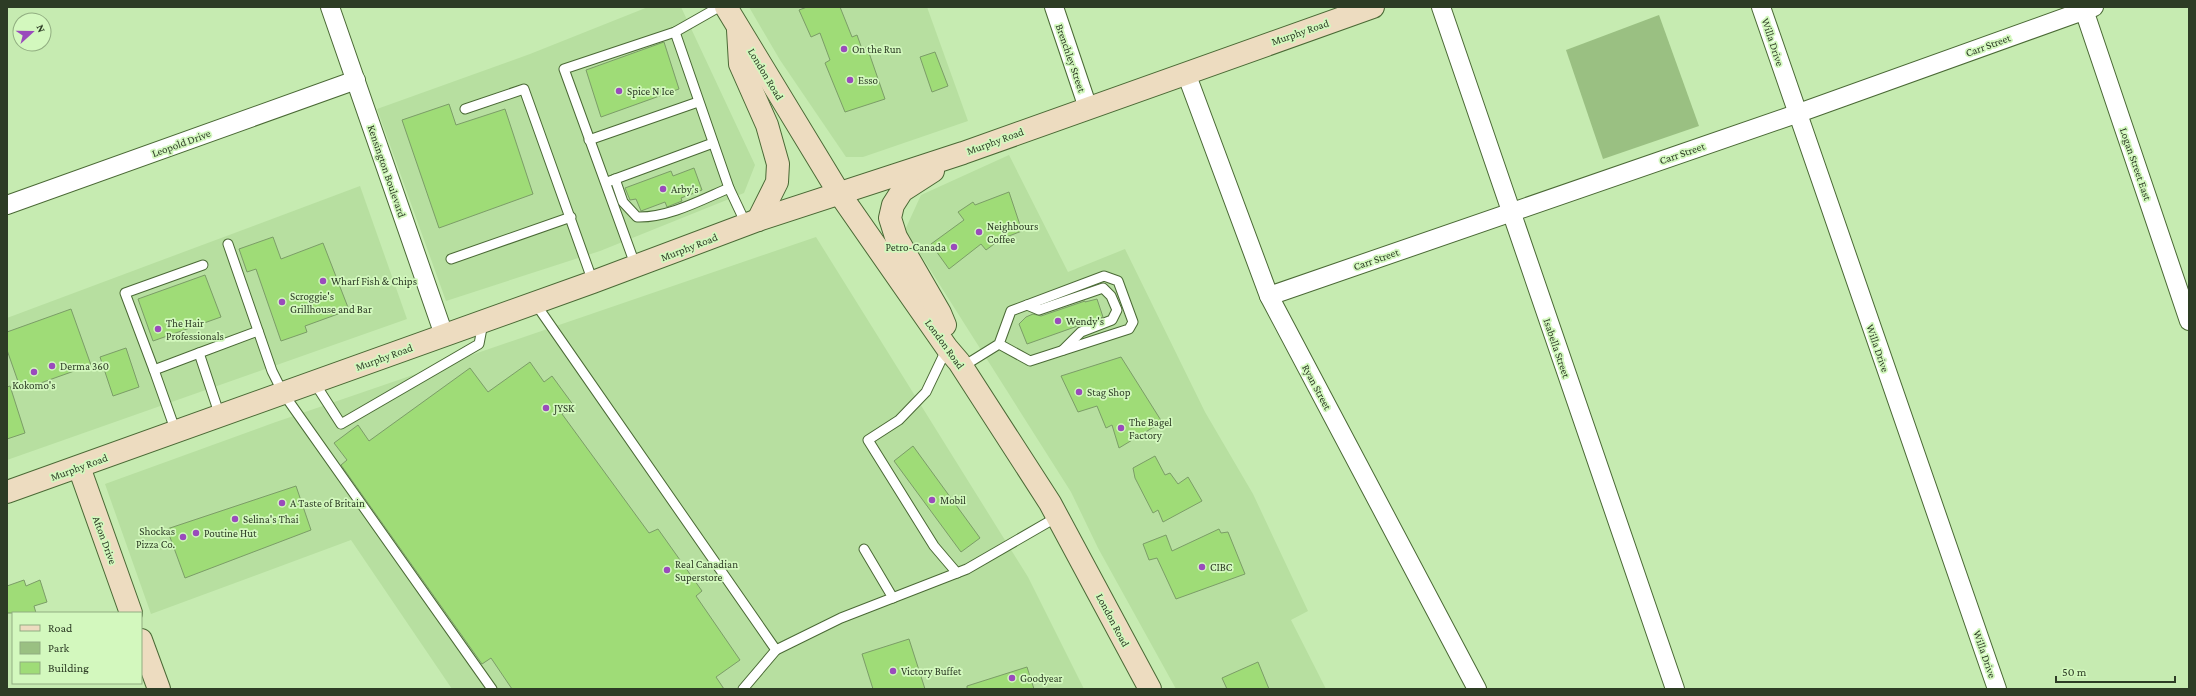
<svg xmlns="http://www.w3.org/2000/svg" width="2196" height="696" viewBox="0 0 2196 696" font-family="'Crimson Pro',serif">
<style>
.built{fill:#b7dfa0}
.green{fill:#9ac082}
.building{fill:#9fdc77;stroke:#7b9d67}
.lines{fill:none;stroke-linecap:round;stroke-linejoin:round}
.lane-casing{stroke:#4a6935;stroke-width:11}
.street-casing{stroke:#4a6935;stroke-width:20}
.secondary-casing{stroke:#4a6935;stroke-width:24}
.lane{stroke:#fff;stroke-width:9}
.street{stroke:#fff;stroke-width:18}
.secondary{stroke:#eddcc0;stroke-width:22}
.poi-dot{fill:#9a4bbc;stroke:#d3f8be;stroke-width:1.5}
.labels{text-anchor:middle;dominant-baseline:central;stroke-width:3.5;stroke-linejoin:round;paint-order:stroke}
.street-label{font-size:11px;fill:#2d3c25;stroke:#d3f8be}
.poi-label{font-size:11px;fill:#2d3c25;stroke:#d3f8be;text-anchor:start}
</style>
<rect width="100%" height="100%" fill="#c6ebb1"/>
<g class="built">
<polygon points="648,7 681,7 755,165 744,193 600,251 446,301 377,109 530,54"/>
<polygon points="749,7 927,7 968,121 863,157 846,157 780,60"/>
<polygon points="1009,155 1068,272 1125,249 1205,412 1253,494 1308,611 1291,620 1326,689 1176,689 1098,548 1071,492 905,230 921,195"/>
<polygon points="360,186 407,319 7,460 7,318"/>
<polygon points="816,237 1028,577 1084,689 452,689 351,540 151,614 105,484 273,423"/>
</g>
<polygon class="green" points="1659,15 1699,126 1603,159 1566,50"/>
<g class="building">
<polygon points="807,7 840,7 852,37 857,35 862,49 867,47 885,99 845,112 825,63 830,60 820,33 811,37 799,10"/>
<polygon points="664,42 679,89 601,117 586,70"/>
<polygon points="935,52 948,86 932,92 920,57"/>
<polygon points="449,104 456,125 505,109 533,194 439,228 402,120"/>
<polygon points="694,168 702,190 681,198 682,201 667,207 665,202 641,211 636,199 630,200 625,188 671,171 673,176"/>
<polygon points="1009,192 1022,231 1001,239 986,250 981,244 949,269 931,244 964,220 958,212 973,202 975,205"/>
<polygon points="273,237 281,259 323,243 349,310 305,326 307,332 281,341 256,269 247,272 239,249"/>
<polygon points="205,275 221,317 153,341 138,299"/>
<polygon points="1097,299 1103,317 1027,344 1019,324 1026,317 1033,314 1041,316 1085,301 1085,302"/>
<polygon points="71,309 91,365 21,390 7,350 7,332"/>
<polygon points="126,348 139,387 113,396 100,357"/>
<polygon points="1121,357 1162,422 1119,448 1112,425 1106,428 1097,406 1078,412 1061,376"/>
<polygon points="530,362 544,382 552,376 574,406 562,414 649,533 658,529 702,591 696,596 740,660 716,677 724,689 512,689 491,658 482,664 341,465 347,460 334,443 358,425 369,441 470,368 488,392"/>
<polygon points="10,386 25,433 7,439 7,387"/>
<polygon points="913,446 980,538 961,552 894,461"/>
<polygon points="1155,456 1165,475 1170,473 1178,484 1188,477 1202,501 1163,522 1158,510 1153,513 1135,478 1133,468"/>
<polygon points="296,486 311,530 185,578 167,529"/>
<polygon points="1219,529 1221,533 1228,532 1245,574 1176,599 1157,558 1149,560 1143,544 1166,535 1172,551"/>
<polygon points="24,580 26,586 40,580 47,602 34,606 36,613 7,613 7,586"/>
<polygon points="909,639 925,689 873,689 862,654"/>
<polygon points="1258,662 1269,689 1227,689 1222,678"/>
<polygon points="1027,667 1034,689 967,689 967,686"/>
</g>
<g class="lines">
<defs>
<g id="lane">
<polyline points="675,32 729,188 746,224"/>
<polyline points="465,109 524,89 593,282"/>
<polyline points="589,140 698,102"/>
<path d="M615,179L623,202L637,217C668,218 701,200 729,188"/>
<polyline points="610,181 713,143"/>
<polyline points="228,244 272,371 283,393 492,689"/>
<polyline points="451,259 571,217"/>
<polyline points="636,267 564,69 675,32 719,7"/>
<polyline points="535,303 776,650 841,618 967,569 1057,517"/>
<polyline points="1027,305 1039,310 1103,288 1111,296 1117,310 1112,320 1081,332 1063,350"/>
<polyline points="947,348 926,392 899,420 868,440 934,546 957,573"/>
<polyline points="962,367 999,344 1011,311 1104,276 1118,281 1133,322 1129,329 1030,361 999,344"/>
<polyline points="154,370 125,293 203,265"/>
<polyline points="314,382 341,424 479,344 483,323"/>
<polyline points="220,416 199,353 258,331"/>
<polyline points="176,432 154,370 199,353"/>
<polyline points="864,549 893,598"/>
<polyline points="743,689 776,650"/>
</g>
<g id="street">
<polyline points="330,7 444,335"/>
<polyline points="1054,7 1088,108"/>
<polyline points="1441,7 1675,689"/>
<polyline points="1761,7 1997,689"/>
<polyline points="2083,7 2189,321"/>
<polyline points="1186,73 1269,296 1477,689"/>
<polyline points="7,205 356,80"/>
<polyline points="1269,296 1796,114 2094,7"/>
</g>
<g id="secondary">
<polyline points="726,7 839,193 947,348 959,362 1050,503 1150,689"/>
<polyline points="738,30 740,64 767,125 778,164 777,182 758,220"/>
<polyline points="933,171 902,191 893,205 890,218 896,237 940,313 945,325"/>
<polyline points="79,467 131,613"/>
<polyline points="7,492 593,282 758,220 963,153 1373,7"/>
<polyline points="141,640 159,689"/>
</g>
</defs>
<use href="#lane" class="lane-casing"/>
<use href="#street" class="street-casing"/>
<use href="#secondary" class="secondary-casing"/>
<use href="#lane" class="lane"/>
<use href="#street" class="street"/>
<use href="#secondary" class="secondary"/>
</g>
<g class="poi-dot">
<circle cx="844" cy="49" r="4"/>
<circle cx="850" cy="80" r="4"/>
<circle cx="619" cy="91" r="4"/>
<circle cx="663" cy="189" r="4"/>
<circle cx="979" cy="232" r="4"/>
<circle cx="954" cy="247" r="4"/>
<circle cx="323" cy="281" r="4"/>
<circle cx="282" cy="302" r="4"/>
<circle cx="1058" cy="321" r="4"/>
<circle cx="158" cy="329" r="4"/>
<circle cx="52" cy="366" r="4"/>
<circle cx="34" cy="372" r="4"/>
<circle cx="1079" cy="392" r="4"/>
<circle cx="546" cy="408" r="4"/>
<circle cx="1121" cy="428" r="4"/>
<circle cx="932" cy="500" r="4"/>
<circle cx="282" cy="503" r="4"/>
<circle cx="235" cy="519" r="4"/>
<circle cx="196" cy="533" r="4"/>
<circle cx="183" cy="537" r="4"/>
<circle cx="1202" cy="567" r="4"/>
<circle cx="667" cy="570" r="4"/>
<circle cx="893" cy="671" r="4"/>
<circle cx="1012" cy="678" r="4"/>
</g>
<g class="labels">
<g class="street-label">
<text transform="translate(1300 32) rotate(-19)">Murphy Road</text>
<text transform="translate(1773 42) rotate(72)">Willa Drive</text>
<text transform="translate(1988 45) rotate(-20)">Carr Street</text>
<text transform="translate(1071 58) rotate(71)">Brenchley Street</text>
<text transform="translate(766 74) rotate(59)">London Road</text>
<text transform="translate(995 141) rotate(-20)">Murphy Road</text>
<text transform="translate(181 143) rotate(-20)">Leopold Drive</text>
<text transform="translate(1682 153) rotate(-19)">Carr Street</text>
<text transform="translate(2136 164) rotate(71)">Logan Street East</text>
<text transform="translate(387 171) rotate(71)">Kensington Boulevard</text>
<text transform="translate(689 247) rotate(-21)">Murphy Road</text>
<text transform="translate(1376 259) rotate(-19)">Carr Street</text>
<text transform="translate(945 344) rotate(54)">London Road</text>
<text transform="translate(1557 348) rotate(71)">Isabella Street</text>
<text transform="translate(1878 348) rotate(71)">Willa Drive</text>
<text transform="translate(384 357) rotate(-20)">Murphy Road</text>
<text transform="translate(1317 387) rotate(62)">Ryan Street</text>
<text transform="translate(79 467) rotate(-20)">Murphy Road</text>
<text transform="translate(105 540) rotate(70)">Afton Drive</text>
<text transform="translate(1113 620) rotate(62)">London Road</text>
<text transform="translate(1985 654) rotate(71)">Willa Drive</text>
</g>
<g class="poi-label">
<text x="852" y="49">On the Run</text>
<text x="858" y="80">Esso</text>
<text x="627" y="91">Spice N Ice</text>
<text x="671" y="189">Arby's</text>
<text x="987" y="226">Neighbours<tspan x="987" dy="13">Coffee</tspan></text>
<text x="946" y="247" text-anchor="end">Petro-Canada</text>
<text x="331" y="281">Wharf Fish &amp; Chips</text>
<text x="290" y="296">Scroggie's<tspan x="290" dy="13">Grillhouse and Bar</tspan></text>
<text x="1066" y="321">Wendy's</text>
<text x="166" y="323">The Hair<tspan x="166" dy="13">Professionals</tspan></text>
<text x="60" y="366">Derma 360</text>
<text x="34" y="385" text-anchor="middle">Kokomo's</text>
<text x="1087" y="392">Stag Shop</text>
<text x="554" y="408">JYSK</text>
<text x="1129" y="422">The Bagel<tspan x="1129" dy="13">Factory</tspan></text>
<text x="940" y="500">Mobil</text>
<text x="290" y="503">A Taste of Britain</text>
<text x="243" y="519">Selina's Thai</text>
<text x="175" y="531" text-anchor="end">Shockas<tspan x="175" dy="13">Pizza Co.</tspan></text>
<text x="204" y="533">Poutine Hut</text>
<text x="675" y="564">Real Canadian<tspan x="675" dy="13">Superstore</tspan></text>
<text x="1210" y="567">CIBC</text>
<text x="901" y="671">Victory Buffet</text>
<text x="1020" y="678">Goodyear</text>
</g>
</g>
<rect width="2196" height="696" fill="none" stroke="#2d3c25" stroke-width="16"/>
<rect x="12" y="612" width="130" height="72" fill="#d3f8be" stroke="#91ad81"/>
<rect x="20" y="625" width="20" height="6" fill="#eddcc0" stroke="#91ad81"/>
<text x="48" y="632" font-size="12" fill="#2d3c25">Road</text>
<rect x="20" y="642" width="20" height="12" fill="#9ac082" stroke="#91ad81"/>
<text x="48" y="652" font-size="12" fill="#2d3c25">Park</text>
<rect x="20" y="662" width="20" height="12" fill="#9fdc77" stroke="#91ad81"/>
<text x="48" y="672" font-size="12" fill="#2d3c25">Building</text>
<g transform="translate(32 32) rotate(69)"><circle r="19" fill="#d3f8be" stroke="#91ad81"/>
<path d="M0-3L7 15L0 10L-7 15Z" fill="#9a4bbc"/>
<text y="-6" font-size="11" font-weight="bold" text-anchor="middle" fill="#2d3c25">N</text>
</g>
<path d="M2056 676v6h119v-6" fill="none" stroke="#2d3c25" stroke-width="2"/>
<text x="2062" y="676" font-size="12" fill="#2d3c25" stroke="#d3f8be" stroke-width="3" paint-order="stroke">50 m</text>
</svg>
